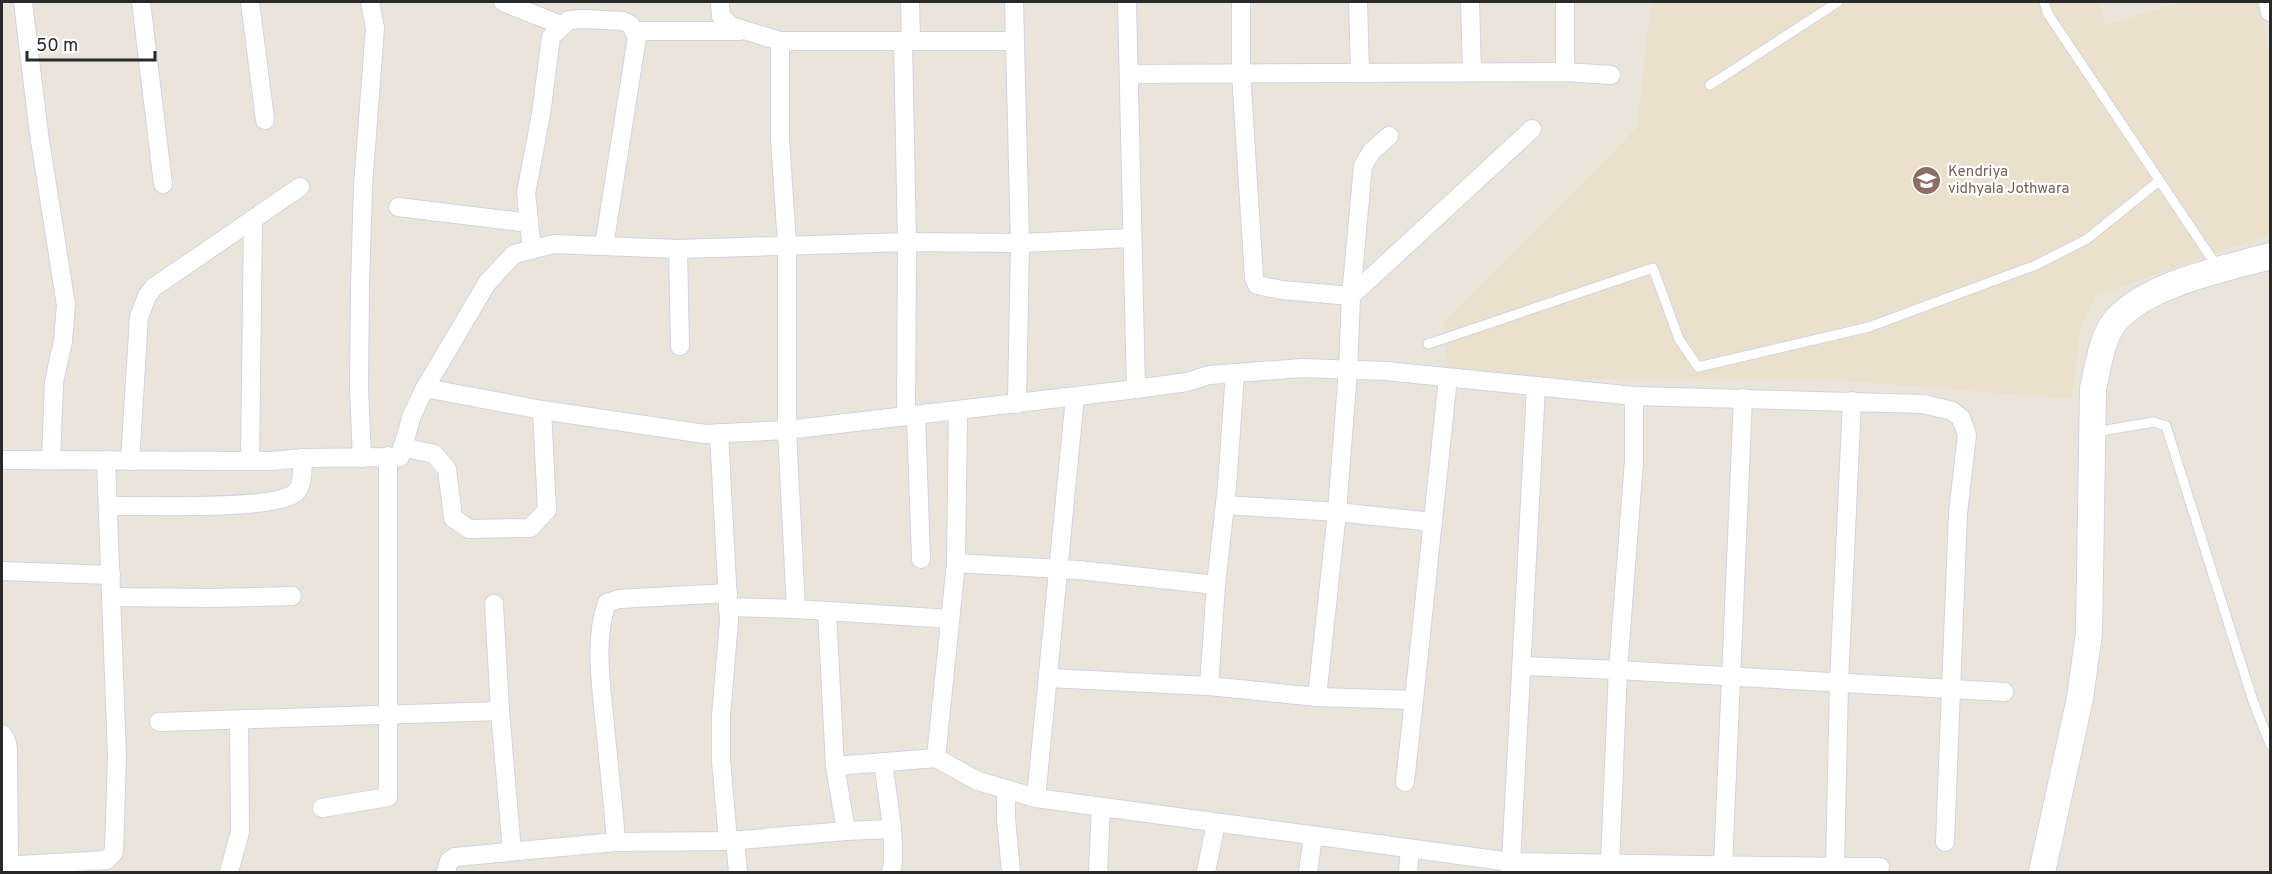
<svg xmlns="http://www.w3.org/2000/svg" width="2272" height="874" viewBox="0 0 2272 874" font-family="Overpass,sans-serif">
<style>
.education{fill:#ebe0cc}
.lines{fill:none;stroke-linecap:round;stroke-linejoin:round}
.lane-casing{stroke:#d1d4e1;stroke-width:11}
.street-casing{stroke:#d1d4e1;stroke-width:20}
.secondary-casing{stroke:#d1d4e1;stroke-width:28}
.lane{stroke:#fff;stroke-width:9}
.street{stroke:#fff;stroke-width:18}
.secondary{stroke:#fff;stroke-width:26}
.labels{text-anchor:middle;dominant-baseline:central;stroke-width:4.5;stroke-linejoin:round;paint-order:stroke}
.education-label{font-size:15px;fill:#785e54;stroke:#fff;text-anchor:start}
</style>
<rect width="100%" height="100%" fill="#eae4db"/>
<polygon class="education" points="1651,2 2099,2 2106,25 2181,2 2257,2 2270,51 2270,234 2096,296 2081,325 2072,399 1837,380 1448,378 1444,322 1637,127"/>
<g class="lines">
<defs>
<g id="lane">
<polyline points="2044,2 2048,14 2218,268"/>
<polyline points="1710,85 1838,2"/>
<polyline points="1428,344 1653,268 1679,339 1698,367 1869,327 2036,265 2087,239 2159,181"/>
<polyline points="2095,432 2154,422 2166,426 2253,701 2270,744"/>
</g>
<g id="street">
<polyline points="23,2 39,134 66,305 63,341 54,382 51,460"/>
<polyline points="141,2 163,184"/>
<polyline points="250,2 265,120"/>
<polyline points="503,2 561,25"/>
<polyline points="720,2 721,16 731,26 780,41 911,41"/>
<polyline points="910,2 911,41 1015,41"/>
<polyline points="1014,2 1020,243 1132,238"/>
<polyline points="1127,2 1136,389"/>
<polyline points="1241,2 1241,73 1254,278 1257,285 1282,290 1351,296 1532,129"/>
<polyline points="1358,2 1360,72"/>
<polyline points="1470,2 1472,72"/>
<polyline points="1565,2 1565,72"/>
<polyline points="2268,2 2270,12"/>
<polyline points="634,31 740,31"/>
<polyline points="780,41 780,138 787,245 787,430 796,609 950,619"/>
<polyline points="903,41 907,242 906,416"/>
<polyline points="1129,74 1565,72 1611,75"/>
<polyline points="398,207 529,223"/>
<polyline points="678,249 680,346"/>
<polyline points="532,250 526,193 541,114 551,37 569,20 583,19 623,21 631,25 637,37 604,246"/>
<polyline points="425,388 542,410 705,434 787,430 1136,389 1187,382 1209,375 1302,368 1386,371 1634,396 1924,404 1952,411 1961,418 1967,435 1958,513 1945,842"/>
<polyline points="958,411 956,563 1078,570 1216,585 1227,486 1235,373"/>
<polyline points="916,415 921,559"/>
<polyline points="719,433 729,621 721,716 721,760 728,841"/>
<polyline points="402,447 434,454 447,469 453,518 469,529 530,528 547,510 542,410"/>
<polyline points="362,458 359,388 360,286 363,186 375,28 370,2"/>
<polyline points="2,460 272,461 303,458 400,457 412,415 425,388 487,283 514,254 554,244 678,249 907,242 1020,243 1017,404"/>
<polyline points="130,461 139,317 147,296 154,287 300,187"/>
<polyline points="250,461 253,219"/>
<polyline points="1225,505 1337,512 1433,522"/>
<path d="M108,506C141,505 275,511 295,493C304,485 302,469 303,458"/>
<polyline points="956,563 936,758 978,781 1036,798 1075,397"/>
<polyline points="2,571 111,575"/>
<polyline points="112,597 211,598 292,596"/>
<polyline points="494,604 500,711 512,851"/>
<polyline points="728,607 796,609"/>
<polyline points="827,612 835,766 936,758"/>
<polyline points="1522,666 1618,670 2004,692"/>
<polyline points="1049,678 1209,686 1216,585"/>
<polyline points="1209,686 1317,697 1414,700 1448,378"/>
<polyline points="1317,697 1337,512 1348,370 1351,296 1363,166 1372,151 1389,136"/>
<polyline points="159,722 500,711"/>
<polyline points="2,734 6,740 8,749 9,865"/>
<path d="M883,762C886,788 898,849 891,872"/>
<polyline points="1405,782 1414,700"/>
<polyline points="1006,789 1006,819 1011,872"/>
<polyline points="1036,798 1511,862 1536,387"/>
<polyline points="322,808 388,797 388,456"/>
<polyline points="846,831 891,829"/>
<polyline points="735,840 738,872"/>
<path d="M616,842C613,803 609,765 605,727C602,688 593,641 607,603L619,599L728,593"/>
<polyline points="1610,863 1618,670 1634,461 1634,396"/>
<polyline points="1723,865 1743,398"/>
<polyline points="2,866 107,860 114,852 117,756 106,460"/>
<polyline points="1835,867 1880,867"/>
<polyline points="229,872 240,832 239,720"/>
<polyline points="446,872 449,861 455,857 616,842 728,841 846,831 835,766"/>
<polyline points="1098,872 1101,807"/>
<polyline points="1206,872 1216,823"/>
<polyline points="1308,872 1313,836"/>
<polyline points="1408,872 1410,849"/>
<polyline points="1510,872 1511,862 1835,867 1839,682 1852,401"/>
</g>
<path id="secondary" d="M2042,872L2080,698L2089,633L2093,389C2098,367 2102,335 2117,319C2150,283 2224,269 2270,256"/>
</defs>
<use href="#lane" class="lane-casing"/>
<use href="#street" class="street-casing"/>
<use href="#secondary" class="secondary-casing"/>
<use href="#lane" class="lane"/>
<use href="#street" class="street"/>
<use href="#secondary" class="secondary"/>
</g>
<defs>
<symbol id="school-disc" viewBox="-11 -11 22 22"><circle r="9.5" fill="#8d6e63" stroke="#fff"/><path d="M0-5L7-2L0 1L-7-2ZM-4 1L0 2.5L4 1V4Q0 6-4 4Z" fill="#fff"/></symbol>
</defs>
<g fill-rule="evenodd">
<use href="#school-disc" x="1910" y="164" width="33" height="33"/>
</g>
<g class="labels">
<g class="education-label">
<text x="1948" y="172">Kendriya<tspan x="1948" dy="17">vidhyala Jothwara</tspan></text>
</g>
</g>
<rect width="2272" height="874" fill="none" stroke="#292929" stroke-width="6"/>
<path d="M27 51v9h128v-9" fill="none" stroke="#292929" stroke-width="3"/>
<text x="36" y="51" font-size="18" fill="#292929" stroke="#ffffff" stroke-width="4.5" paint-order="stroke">50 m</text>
</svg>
